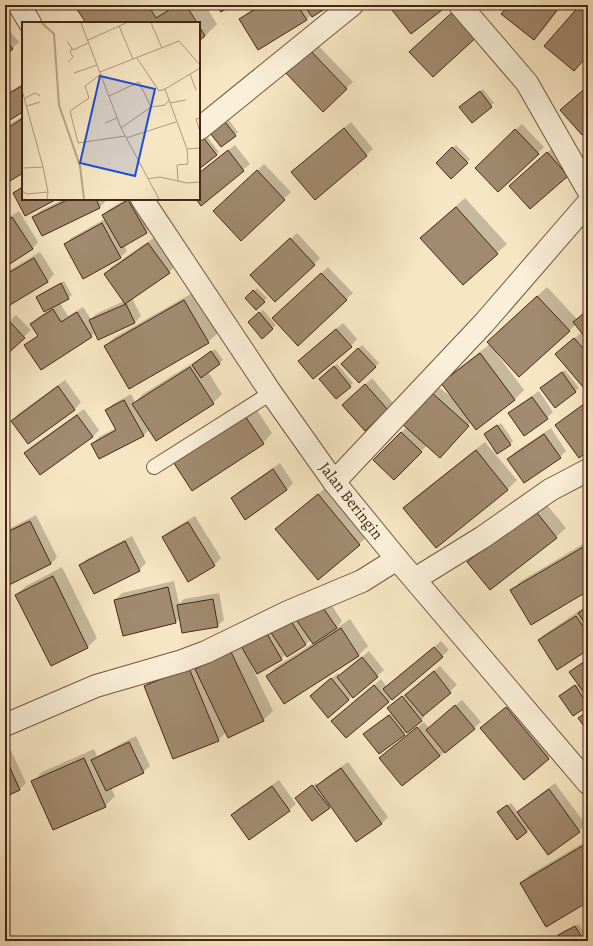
<svg xmlns="http://www.w3.org/2000/svg" width="593" height="946" viewBox="0 0 593 946" font-family="Alegreya,serif">
<style>
.shadow{fill:#0003}
.building{fill:#a18a6f;stroke:#442715}
.lines{fill:none;stroke-linecap:round;stroke-linejoin:round}
.service-casing{stroke:#715740;stroke-width:16}
.minor-casing{stroke:#715740;stroke-width:24}
.tertiary-casing{stroke:#715740;stroke-width:24}
.service{stroke:#faefd8;stroke-width:14}
.minor{stroke:#faefd8;stroke-width:22}
.tertiary{stroke:#faefd8;stroke-width:22}
.labels{text-anchor:middle;dominant-baseline:central;stroke-width:3.5;stroke-linejoin:round;paint-order:stroke}
.street-label{font-size:16px;fill:#442715;stroke:#faefd8}
.inset-river{fill:none;stroke:#baa588;stroke-width:2}
.inset-road{fill:none;stroke:#af9a7d;stroke-width:1}
.view{fill:#1d4ed8;fill-opacity:0.15;stroke:#1d4ed8;stroke-width:2}
.inset-edge{fill:none;stroke:#442715;stroke-width:2}
</style>
<rect width="100%" height="100%" fill="#f7e6c3"/>
<filter id="stains"><feTurbulence type="fractalNoise" baseFrequency=".005" numOctaves="4"/><feColorMatrix values="0 0 0 0 .2 0 0 0 0 .09 0 0 0 0 .02 0 0 0 .5 -.17"/></filter>
<radialGradient id="worn" r=".72"><stop offset=".6" stop-color="#630" stop-opacity="0"/><stop offset="1" stop-color="#630" stop-opacity=".3"/></radialGradient>
<g class="shadow">
<polygon points="76,5 167,5 168,7 171,5 205,5 217,24 205,36 199,39 199,23 87,23"/>
<polygon points="260,5 329,5 311,15 306,20 240,19 247,13"/>
<polygon points="389,5 446,5 411,33"/>
<polygon points="510,5 562,5 544,29 534,38"/>
<polygon points="5,26 19,42 5,55"/>
<polygon points="316,43 353,82 323,111 286,71"/>
<polygon points="23,84 23,111 5,122 5,94"/>
<polygon points="483,89 494,103 472,121 464,104"/>
<polygon points="23,116 23,172 5,183 5,127"/>
<polygon points="228,119 238,132 235,135 211,133"/>
<polygon points="351,122 373,149 315,199 299,166"/>
<polygon points="522,124 544,147 538,153 476,168"/>
<polygon points="205,134 219,152 199,168 199,138"/>
<polygon points="235,145 250,164 201,204 197,199 199,199 199,173"/>
<polygon points="456,145 470,159 451,178 437,163"/>
<polygon points="554,147 568,175 517,179"/>
<polygon points="264,164 291,192 241,240 221,205"/>
<polygon points="23,185 23,199 55,199 26,215 14,193"/>
<polygon points="465,198 507,244 463,284 431,228"/>
<polygon points="64,199 105,199 106,201 100,207 34,217 40,211"/>
<polygon points="126,199 138,199 153,226 146,232 124,245 127,251 121,257 83,278 65,244 71,238 105,219 103,215 110,209"/>
<polygon points="19,211 38,242 32,249 5,266 5,220"/>
<polygon points="297,233 320,258 314,264 258,269"/>
<polygon points="155,237 175,266 169,272 132,298 141,316 134,323 95,333 91,336 26,345 38,335 31,324 38,317 54,307 37,297 40,294 64,281 72,295 60,303 68,316 83,307 91,319 96,314 124,301 105,274 111,267"/>
<polygon points="40,252 54,274 48,281 5,306 5,273"/>
<polygon points="328,267 353,293 299,345 280,311"/>
<polygon points="547,287 577,319 588,310 588,382 563,348 582,332 576,324 569,331 497,352 496,353 524,390 515,399 476,428 471,422 446,450 427,445 394,479 374,460 407,427 437,386 455,400 442,383 451,374 490,344 497,333"/>
<polygon points="257,288 267,298 256,309 249,295"/>
<polygon points="194,292 218,333 208,342 105,346 115,337"/>
<polygon points="263,310 276,325 262,337 252,319"/>
<polygon points="16,315 31,330 5,354 5,325"/>
<polygon points="343,323 357,339 351,346 306,354"/>
<polygon points="362,345 379,363 359,382 342,364"/>
<polygon points="215,349 223,360 208,372 222,394 213,403 150,429 144,435 100,458 92,444 99,437 116,428 107,410 113,404 131,394 135,402 143,394"/>
<polygon points="337,364 353,383 336,398 323,376"/>
<polygon points="565,370 579,388 555,406 544,385"/>
<polygon points="372,378 393,403 387,409 350,399"/>
<polygon points="65,380 81,402 75,409 28,443 12,421 18,414"/>
<polygon points="539,391 553,412 547,418 509,413 516,407"/>
<polygon points="253,404 272,433 263,443 182,450"/>
<polygon points="84,409 99,430 93,437 26,453 32,446"/>
<polygon points="501,423 513,441 510,444 485,434"/>
<polygon points="551,428 566,451 560,457 509,459 515,452"/>
<polygon points="485,442 517,480 507,490 405,508 414,498"/>
<polygon points="280,463 293,483 287,490 245,518 232,498 238,492"/>
<polygon points="328,486 369,535 359,544 286,520"/>
<polygon points="544,501 566,528 556,537 490,589 468,562 478,553"/>
<polygon points="36,515 57,557 51,564 7,585 5,580 5,531"/>
<polygon points="195,516 221,558 214,565 163,537 170,531"/>
<polygon points="132,536 146,563 139,570 94,592 80,565 87,559"/>
<polygon points="588,541 588,590 512,590 521,581"/>
<polygon points="62,567 97,638 88,647 51,665 16,595 26,586"/>
<polygon points="174,581 179,604 184,599 219,593 224,620 217,626 180,618 175,623 115,600 122,593"/>
<polygon points="326,597 342,621 337,628 350,619 368,646 359,655 284,703 267,676 276,667 313,643 311,640 306,644 287,656 286,654 281,659 251,665 273,711 263,720 226,732 218,740 145,686 154,677"/>
<polygon points="588,605 588,649 539,640 545,634"/>
<polygon points="441,641 449,650 388,702 332,721 381,679 387,687"/>
<polygon points="369,651 384,670 328,717 317,690 338,673 340,676"/>
<polygon points="588,658 588,705 573,715 561,696 579,683 571,672"/>
<polygon points="440,666 457,685 423,715 424,717 421,720 404,734 364,734 392,712 391,705 405,694 406,695"/>
<polygon points="462,700 481,722 440,756 380,758 424,722 429,728"/>
<polygon points="513,702 555,752 548,758 488,722"/>
<polygon points="136,736 150,766 143,772 111,788 115,796 105,806 33,782 42,772 94,749 97,756"/>
<polygon points="8,744 26,783 19,790 5,796 5,745"/>
<polygon points="348,762 388,817 381,824 331,805 329,807 300,796 316,783 318,785 324,779"/>
<polygon points="279,780 296,804 289,810 232,815 239,808"/>
<polygon points="555,783 586,825 579,831 530,828 526,832 502,809 511,803 518,812 525,806"/>
<polygon points="588,840 588,901 521,883 531,874"/>
<polygon points="579,924 586,937 582,941 562,941 559,935 562,932"/>
</g>
<g class="building">
<polygon points="74,5 148,5 156,18 177,5 186,5 197,23 86,23"/>
<polygon points="216,5 232,5 221,12"/>
<polygon points="262,5 297,5 307,20 258,50 239,19"/>
<polygon points="304,5 331,5 312,17"/>
<polygon points="388,5 439,5 442,10 411,34"/>
<polygon points="509,5 561,5 534,40 501,14"/>
<polygon points="580,5 588,5 588,55 574,71 544,46"/>
<polygon points="457,8 481,33 433,77 409,52"/>
<polygon points="199,26 205,36 199,41"/>
<polygon points="5,39 13,49 5,56"/>
<polygon points="309,49 347,89 323,112 284,71"/>
<polygon points="23,85 23,112 5,123 5,96"/>
<polygon points="588,86 588,130 582,135 560,110"/>
<polygon points="480,91 492,107 472,123 459,107"/>
<polygon points="23,118 23,173 5,184 5,130"/>
<polygon points="225,122 236,136 221,147 210,133"/>
<polygon points="344,128 367,156 315,200 291,172"/>
<polygon points="515,129 539,154 498,192 475,168"/>
<polygon points="202,136 217,155 199,169 199,138"/>
<polygon points="452,147 468,163 451,179 436,163"/>
<polygon points="228,150 244,171 201,206 196,199 199,199 199,173"/>
<polygon points="547,152 568,176 530,209 509,186"/>
<polygon points="257,170 285,200 241,241 213,211"/>
<polygon points="23,187 23,199 57,199 25,216 13,193"/>
<polygon points="69,199 96,199 100,208 42,236 32,217"/>
<polygon points="128,200 147,233 121,248 102,215"/>
<polygon points="456,207 498,254 463,285 420,238"/>
<polygon points="12,217 33,249 5,267 5,221"/>
<polygon points="102,223 121,258 83,279 64,244"/>
<polygon points="290,238 315,265 275,302 250,275"/>
<polygon points="148,243 170,273 125,304 104,274"/>
<polygon points="34,258 48,282 5,308 5,275"/>
<polygon points="321,273 347,300 298,346 272,318"/>
<polygon points="61,283 69,299 44,312 36,297"/>
<polygon points="253,290 265,302 256,310 245,298"/>
<polygon points="537,296 570,331 519,377 487,342"/>
<polygon points="184,300 209,343 129,389 104,346"/>
<polygon points="126,304 135,323 98,340 89,320"/>
<polygon points="53,309 61,322 77,312 92,337 41,370 24,345 38,336 30,324"/>
<polygon points="588,310 588,341 573,322"/>
<polygon points="259,312 273,329 262,339 248,322"/>
<polygon points="9,321 25,338 5,356 5,325"/>
<polygon points="336,329 352,347 313,379 298,361"/>
<polygon points="574,338 588,354 588,383 583,387 555,354"/>
<polygon points="358,348 376,367 359,383 341,364"/>
<polygon points="211,351 220,364 201,378 192,365"/>
<polygon points="480,353 515,400 476,430 441,383"/>
<polygon points="334,366 351,387 336,399 319,379"/>
<polygon points="190,367 214,404 156,441 132,404"/>
<polygon points="562,372 576,392 555,408 540,388"/>
<polygon points="365,384 388,410 365,431 342,405"/>
<polygon points="58,386 75,410 28,444 11,421"/>
<polygon points="430,391 469,426 440,458 401,423"/>
<polygon points="532,397 548,419 524,436 508,413"/>
<polygon points="124,400 144,436 99,459 91,444 116,430 105,410"/>
<polygon points="588,401 588,451 579,458 555,425"/>
<polygon points="243,413 264,444 192,491 172,460"/>
<polygon points="77,415 93,437 40,475 24,453"/>
<polygon points="497,425 511,445 497,454 484,434"/>
<polygon points="401,432 422,452 394,480 373,460"/>
<polygon points="544,434 561,458 524,483 507,459"/>
<polygon points="476,450 508,490 436,548 403,508"/>
<polygon points="273,469 287,490 245,520 231,498"/>
<polygon points="318,494 360,545 318,580 275,529"/>
<polygon points="534,509 557,538 490,590 467,562"/>
<polygon points="30,521 51,564 7,586 5,582 5,533"/>
<polygon points="188,522 215,566 188,582 162,537"/>
<polygon points="125,541 140,571 94,594 79,565"/>
<polygon points="585,546 588,551 588,591 531,625 510,590"/>
<polygon points="53,576 88,648 51,666 15,595"/>
<polygon points="168,587 176,623 123,636 114,600"/>
<polygon points="213,599 218,627 182,633 177,605"/>
<polygon points="319,602 337,628 313,644 295,618"/>
<polygon points="588,606 588,628 578,613"/>
<polygon points="288,616 306,645 287,657 268,628"/>
<polygon points="576,616 588,634 588,650 557,670 538,640"/>
<polygon points="341,628 359,656 284,704 266,676"/>
<polygon points="266,632 282,660 257,674 241,646"/>
<polygon points="434,647 443,657 392,700 383,689"/>
<polygon points="231,652 264,721 228,738 195,669"/>
<polygon points="362,657 378,677 353,698 337,677"/>
<polygon points="588,659 588,698 569,672"/>
<polygon points="189,668 219,741 173,759 144,686"/>
<polygon points="434,671 451,693 423,716 405,695"/>
<polygon points="331,678 349,700 328,718 310,696"/>
<polygon points="374,685 389,702 346,738 331,721"/>
<polygon points="575,685 588,706 573,716 559,696"/>
<polygon points="402,696 422,721 407,733 387,708"/>
<polygon points="455,705 475,729 445,753 426,730"/>
<polygon points="506,707 549,759 524,780 480,728"/>
<polygon points="588,711 588,732 578,718"/>
<polygon points="389,715 405,735 379,754 363,734"/>
<polygon points="417,727 440,756 402,786 379,758"/>
<polygon points="129,742 144,773 106,791 91,760"/>
<polygon points="5,757 20,790 5,797"/>
<polygon points="84,758 106,807 53,830 31,781"/>
<polygon points="341,768 382,824 356,842 316,786"/>
<polygon points="312,785 330,808 312,821 295,798"/>
<polygon points="272,786 290,811 249,840 231,815"/>
<polygon points="549,789 580,832 548,855 517,812"/>
<polygon points="507,805 527,832 517,840 497,812"/>
<polygon points="584,845 588,851 588,902 546,927 520,883"/>
<polygon points="575,926 584,941 561,941 558,935"/>
</g>
<g class="lines">
<defs>
<polyline id="service" points="154,467 271,393"/>
<g id="minor">
<polyline points="460,5 527,83 588,190"/>
<polyline points="199,129 352,5"/>
<polyline points="334,482 484,323 588,203"/>
<polyline points="415,579 483,537 550,490 588,470"/>
<polyline points="5,725 96,686 182,661 206,652 288,612 362,581 397,559"/>
</g>
<g id="tertiary">
<polyline points="19,5 30,23"/>
<polyline points="142,199 271,393 334,482 397,559 588,783"/>
</g>
</defs>
<use href="#service" class="service-casing"/>
<use href="#minor" class="minor-casing"/>
<use href="#tertiary" class="tertiary-casing"/>
<use href="#service" class="service"/>
<use href="#minor" class="minor"/>
<use href="#tertiary" class="tertiary"/>
</g>
<g class="labels">
<g class="street-label">
<text transform="translate(351 501) rotate(52)">Jalan Beringin</text>
</g>
</g>
<g transform="translate(22 22)">
<rect width="178" height="178" fill="#f7e6c3"/>
<path class="inset-river" d="M20,1L32,12L37,83L58,144L62,177"/>
<path class="inset-road" d="M59,1L99,106L137,177M129,1L140,26M97,4L111,37M66,18L104,1M45,19L51,28L66,21M115,36L137,69L143,67M46,40L51,35L48,30L50,26M178,46L143,67L165,127L178,126M78,50L157,19L178,43M52,51L75,43M79,52L63,64L67,76L48,89L56,121L103,114M168,52L174,68M0,68L21,145L26,170L25,177M87,74L117,60L129,85L143,83L147,78M3,76L13,71L18,74M148,81L164,78M5,84L18,80M178,96L174,97L178,110M83,101L95,96M99,106L129,85M104,116L154,100M2,146L21,145M126,157L138,155L165,161L178,160M156,159L155,143L166,142L165,127M0,169L5,172L26,170"/>
<path class="view" d="M78,54L133,67L113,154L58,141Z"/>
<rect width="178" height="178" class="inset-edge"/>
</g>
<rect width="593" height="946" fill="none" stroke="#f7e6c3" stroke-width="20"/>
<rect x="6" y="6" width="581" height="934" fill="none" stroke="#442715" stroke-width="2"/>
<rect x="10" y="10" width="573" height="926" fill="none" stroke="#442715"/>
<rect width="100%" height="100%" filter="url(#stains)"/>
<rect width="100%" height="100%" fill="url(#worn)"/>
</svg>
